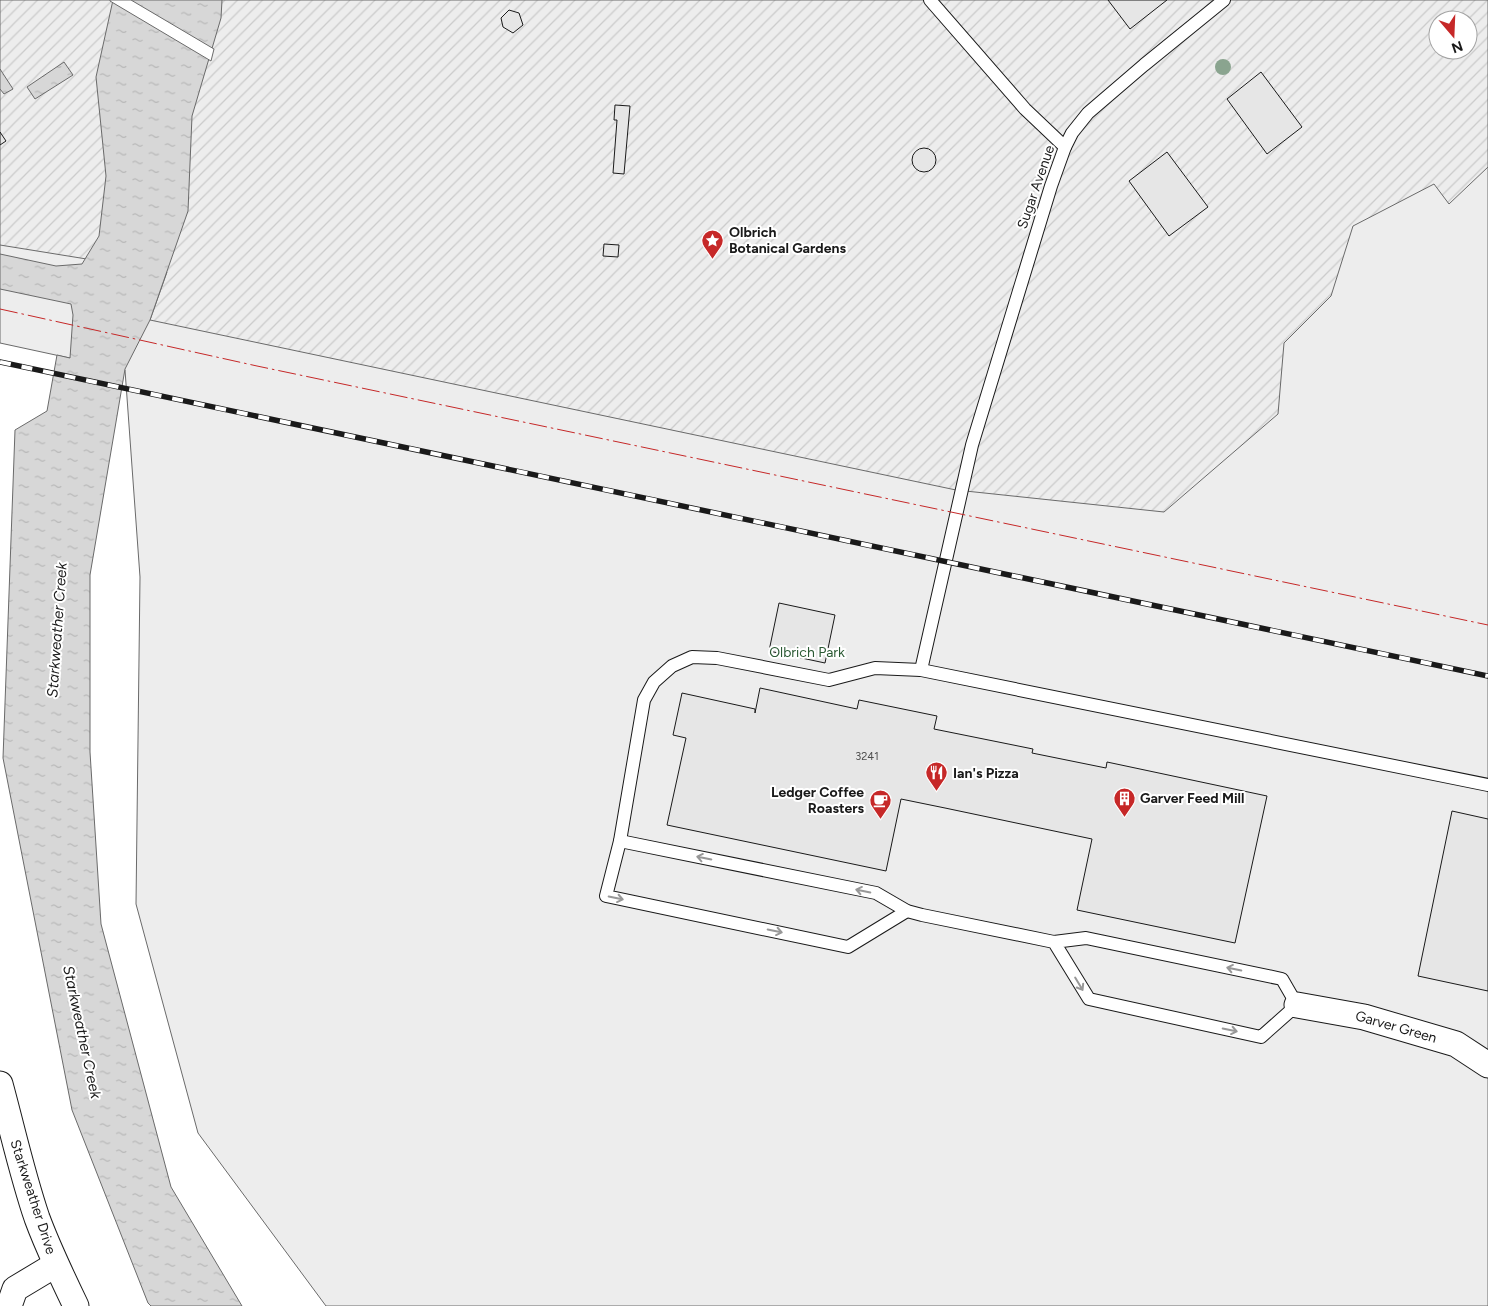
<svg xmlns="http://www.w3.org/2000/svg" width="1488" height="1306" viewBox="0 0 1488 1306" font-family="Figtree,sans-serif">
<style>
.built{fill:#ededed;stroke:#6a6a6a;fill-rule:evenodd}
.garden{fill:url(#garden-furrows);stroke:#6a6a6a;fill-rule:evenodd}
.water{fill:url(#water-ripples);stroke:#6a6a6a}
.pier{fill:#fff;stroke:#6a6a6a}
.building{fill:#e6e6e6;stroke:#1a1a1a}
.lines{fill:none;stroke-linecap:round;stroke-linejoin:round}
.lane-casing{stroke:#1a1a1a;stroke-width:14}
.street-casing{stroke:#1a1a1a;stroke-width:27}
.lane{stroke:#fff;stroke-width:12}
.street{stroke:#fff;stroke-width:25}
.rail-casing{stroke:#1a1a1a;stroke-width:5.5}
.rail{stroke:#fff;stroke-width:4;stroke-dasharray:11;stroke-linecap:butt}
.power{stroke:#c62828;stroke-width:1;stroke-dasharray:18 4 2.5 4;stroke-linecap:butt}
.tree{fill:#8aa48f}
.oneway{stroke:#989898}
.labels{text-anchor:middle;dominant-baseline:central;stroke-width:4;stroke-linejoin:round;paint-order:stroke}
.number-label{font-size:11px;fill:#4d4d4d}
.street-label{font-size:14px;fill:#1a1a1a;stroke:#fff}
.poi-label{font-size:14px;font-weight:bold;fill:#1a1a1a;stroke:#fff;text-anchor:start}
.park-label{font-size:14px;fill:#2b5a34;stroke:#fff}
.water-label{font-size:15px;font-style:italic;fill:#1a1a1a;stroke:#fff}
</style>
<defs>
<pattern id="garden-furrows" width="10" height="10" patternUnits="userSpaceOnUse" patternTransform="scale(1.25)"><rect width="10" height="10" fill="#ededed"/><path d="M-1 1l2-2M0 10L10 0M9 11l2-2" fill="none" stroke="#cbcbcb"/></pattern>
<pattern id="water-ripples" width="26" height="14" patternUnits="userSpaceOnUse" patternTransform="scale(1.25)"><rect width="26" height="14" fill="#d7d7d7"/><path d="M2 4q2-2 4 0t4 0M15 11q2-2 4 0t4 0" fill="none" stroke="#b8b8b8"/></pattern>
</defs>
<rect width="100%" height="100%" fill="#fff"/>
<path class="built" d="M0,0H1488V1306H326L198,1133L136,904L140,577L125,370L0,343ZM1438,20H1468V50H1438Z"/>
<path class="garden" d="M0,0H1488V167L1449,204L1434,184L1353,226L1331,296L1284,343L1278,414L1164,512L956,490L150,320L167,272L0,245ZM1438,20H1468V50H1438Z"/>
<g class="water">
<polygon points="113,0 222,0 221,18 192,116 188,211 150,320 125,369 90,575 90,752 101,924 171,1187 242,1306 151,1306 148,1303 72,1110 3,758 15,430 47,411 57,355 70,358 73,315 71,304 0,289 0,254 56,266 82,264 99,236 106,176 96,77"/>
<polygon points="64,62 73,75 35,99 27,87"/>
<polygon points="0,69 13,89 4,94 0,89"/>
</g>
<polygon class="pier" points="110,0 131,0 214,49 211,61 110,1"/>
<g class="building">
<polygon points="1108,0 1167,0 1130,29"/>
<polygon points="509,10 519,13 523,25 513,33 503,27 501,18"/>
<polygon points="1261,72 1302,127 1267,154 1227,99"/>
<polygon points="615,105 630,106 624,174 613,173 617,120 614,120"/>
<polygon points="0,132 6,141 0,145"/>
<circle cx="924" cy="160" r="12"/>
<polygon points="1167,152 1208,207 1169,236 1129,181"/>
<polygon points="604,244 619,245 618,257 603,256"/>
<polygon points="779,603 835,615 825,663 769,651"/>
<polygon points="760,688 857,709 859,700 937,716 934,729 1033,749 1032,753 1106,768 1107,762 1267,796 1235,943 1077,910 1092,839 945,808 901,799 886,871 667,825 686,738 673,735 682,693 755,709 755,713"/>
<polygon points="1452,811 1488,819 1488,991 1418,976"/>
</g>
<g class="lines">
<defs>
<g id="lane">
<polyline points="930,0 1025,109 1065,147"/>
<polyline points="921,670 972,445 1051,186 1065,147 1072,133 1088,113 1144,65 1224,0"/>
<polyline points="620,841 876,893 907,911 922,915 1054,942 1086,938 1282,979 1297,1005 1261,1037 1089,999 1054,942"/>
<polyline points="907,911 848,947 606,896 620,841 644,700 654,682 672,666 692,657 717,658 829,680 875,668 921,670 1488,785"/>
</g>
<g id="street">
<polyline points="1297,1005 1364,1017 1456,1044 1488,1065"/>
<path d="M0,1084C12,1128 22,1174 37,1218C48,1248 62,1277 76,1306"/>
<polyline points="9,1306 15,1289 55,1265"/>
</g>
</defs>
<use href="#lane" class="lane-casing"/>
<use href="#street" class="street-casing"/>
<use href="#lane" class="lane"/>
<use href="#street" class="street"/>
<defs>
<polyline id="rail" points="0,362 1488,676"/>
</defs>
<use href="#rail" class="rail-casing"/>
<use href="#rail" class="rail"/>
<polyline class="power" points="0,309 257,366 1488,625"/>
</g>
<circle class="tree" cx="1223" cy="67" r="8"/>
<defs><path id="oneway-shaft" d="M-6 0H5M1.5-3L5.5 0L1.5 3" fill="none" stroke-width="1.6" stroke-linecap="round" stroke-linejoin="round" transform="scale(1.25)"/></defs>
<g class="oneway">
<use href="#oneway-shaft" transform="translate(704 858) rotate(-169)"/>
<use href="#oneway-shaft" transform="translate(863 891) rotate(-168)"/>
<use href="#oneway-shaft" transform="translate(616 898) rotate(12)"/>
<use href="#oneway-shaft" transform="translate(775 931) rotate(12)"/>
<use href="#oneway-shaft" transform="translate(1234 969) rotate(-168)"/>
<use href="#oneway-shaft" transform="translate(1079 984) rotate(59)"/>
<use href="#oneway-shaft" transform="translate(1230 1030) rotate(12)"/>
</g>
<defs>
<symbol id="sight-pin" viewBox="-11 -11 22 30"><path d="M0 17L-7.5 6A9.5 9.5 0 1 1 7.5 6Z" fill="#c62828" stroke="#fff"/><path d="M0-6L1.8-2.2L6-1.7L2.9 1.2L3.7 5.4L0 3.3L-3.7 5.4L-2.9 1.2L-6-1.7L-1.8-2.2Z" fill="#fff"/></symbol>
<symbol id="restaurant-pin" viewBox="-11 -11 22 30"><path d="M0 17L-7.5 6A9.5 9.5 0 1 1 7.5 6Z" fill="#c62828" stroke="#fff"/><path d="M-5-6h1v4h1v-4h1v4h1v-4h1v5L-1.5 .5V6h-2V.5L-5-1ZM5-6V6H3V1.5H1.5Q1.5-4 5-6Z" fill="#fff"/></symbol>
<symbol id="building-pin" viewBox="-11 -11 22 30"><path d="M0 17L-7.5 6A9.5 9.5 0 1 1 7.5 6Z" fill="#c62828" stroke="#fff"/><path d="M-4-6H4V6H1V3H-1V6H-4ZM-2.5-4.3h1.7v1.8h-1.7ZM.8-4.3h1.7v1.8H.8ZM-2.5-1h1.7V.8h-1.7ZM.8-1h1.7V.8H.8Z" fill="#fff"/></symbol>
<symbol id="cafe-pin" viewBox="-11 -11 22 30"><path d="M0 17L-7.5 6A9.5 9.5 0 1 1 7.5 6Z" fill="#c62828" stroke="#fff"/><path d="M-5.5-4.5H6V0H3Q3 3.5 0 3.5H-2.5Q-5.5 3.5-5.5 0ZM3-3.2v2h1.7v-2ZM-6 4.5H4V6H-6Z" fill="#fff"/></symbol>
</defs>
<g fill-rule="evenodd">
<use href="#sight-pin" x="700" y="228" width="25" height="34"/>
<use href="#restaurant-pin" x="924" y="760" width="25" height="34"/>
<use href="#building-pin" x="1112" y="786" width="25" height="34"/>
<use href="#cafe-pin" x="868" y="788" width="25" height="34"/>
</g>
<g class="labels">
<g class="number-label">
<text x="867" y="756">3241</text>
</g>
<g class="street-label">
<text transform="translate(1036 187) rotate(-71)">Sugar Avenue</text>
<text transform="translate(1396 1027) rotate(16)">Garver Green</text>
<text transform="translate(33 1197) rotate(72)">Starkweather Drive</text>
</g>
<g class="poi-label">
<text x="729" y="232">Olbrich<tspan x="729" dy="16">Botanical Gardens</tspan></text>
<text x="953" y="773">Ian's Pizza</text>
<text x="864" y="792" text-anchor="end">Ledger Coffee<tspan x="864" dy="16">Roasters</tspan></text>
<text x="1140" y="798">Garver Feed Mill</text>
</g>
<g class="park-label">
<text x="807" y="652">Olbrich Park</text>
</g>
<g class="water-label">
<text transform="translate(57 630) rotate(-86)">Starkweather Creek</text>
<text transform="translate(82 1032) rotate(78)">Starkweather Creek</text>
</g>
</g>
<g transform="translate(1453 35) rotate(161)"><circle r="24" fill="#ffffff" stroke="#a3a3a3"/>
<path d="M0-4L9 19L0 12L-9 19Z" fill="#c62828"/>
<text y="-8" font-size="14" font-weight="bold" text-anchor="middle" fill="#1a1a1a">N</text>
</g>
</svg>
